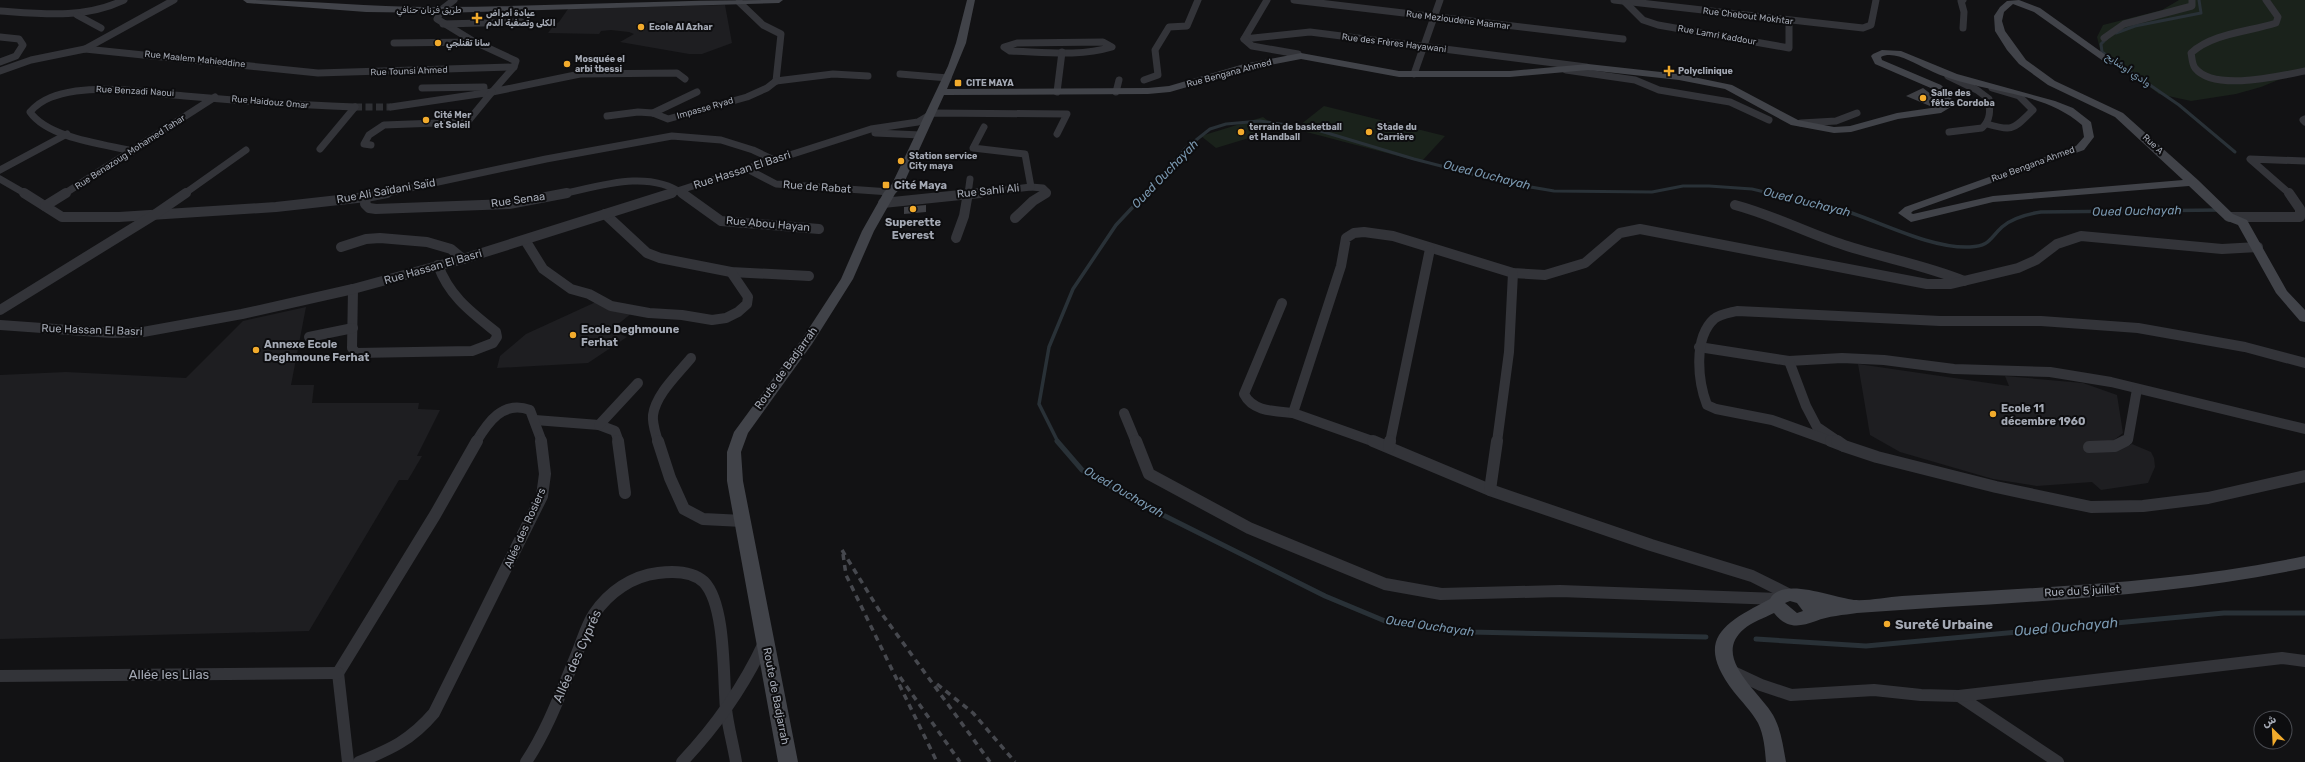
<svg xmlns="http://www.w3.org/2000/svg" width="2305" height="762" viewBox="0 0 2305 762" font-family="Rubik,'Noto Naskh Arabic',sans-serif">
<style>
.built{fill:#1e1e21}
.green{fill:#1a221b}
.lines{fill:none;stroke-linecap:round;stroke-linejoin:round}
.stream-far2{stroke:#293137;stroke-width:3}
.stream-far1{stroke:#293137;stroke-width:3.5}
.stream{stroke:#293137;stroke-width:5}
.building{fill:#3e3f44}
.street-tunnel{stroke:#2f3034;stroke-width:7;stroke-dasharray:7 3.5;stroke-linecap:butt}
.street-far2{stroke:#333439;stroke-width:7}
.street-far1{stroke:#333439;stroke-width:10}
.street{stroke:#333439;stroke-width:12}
.secondary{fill:#414349;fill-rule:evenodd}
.rail{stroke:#46484e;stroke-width:3.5;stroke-dasharray:6 5;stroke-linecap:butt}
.poi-dot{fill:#f2ab2c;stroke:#0d0d0f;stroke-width:1.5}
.labels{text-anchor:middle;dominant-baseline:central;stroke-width:4;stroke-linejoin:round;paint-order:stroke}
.far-street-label{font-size:9px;fill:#a4a9b4;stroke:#0d0d0f}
.far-poi-label{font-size:9px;font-weight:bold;fill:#a4a9b4;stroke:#0d0d0f;text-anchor:start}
.far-water-label{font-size:10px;font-style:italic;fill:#7a98b0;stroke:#0d0d0f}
.street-label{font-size:11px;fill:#a4a9b4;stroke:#0d0d0f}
.poi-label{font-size:11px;font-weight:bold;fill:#a4a9b4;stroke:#0d0d0f;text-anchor:start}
.water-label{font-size:12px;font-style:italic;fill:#7a98b0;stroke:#0d0d0f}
.near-poi-label{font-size:13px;font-weight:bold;fill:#a4a9b4;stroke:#0d0d0f;text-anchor:start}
.near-street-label{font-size:13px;fill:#a4a9b4;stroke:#0d0d0f}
.near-water-label{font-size:14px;font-style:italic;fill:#7a98b0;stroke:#0d0d0f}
</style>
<rect width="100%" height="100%" fill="#121214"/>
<g class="built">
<polygon points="725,5 732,43 702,54 689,54 620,42 634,34 629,32 611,30 601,31 599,34 548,33 554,25 559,22 568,9"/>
<polygon points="598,301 633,312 611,330 627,337 588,363 497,368 500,356 526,334"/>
<polygon points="306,307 291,385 314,385 312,403 419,403 418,409 440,410 417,456 422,456 408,480 399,480 309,631 0,639 0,375 66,372 186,378 243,321"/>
<polygon points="1858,364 2009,386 2005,376 2083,383 2117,395 2123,433 2114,440 2125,447 2132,444 2151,452 2154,458 2155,467 2148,483 2101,490 2092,482 2037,486 1993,479 1900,452 1870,435"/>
</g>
<g class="green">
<polygon points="2179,0 2305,0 2305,69 2261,87 2236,94 2191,101 2159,94 2100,49 2097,37 2103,25 2162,10"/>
<polygon points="1324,106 1445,136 1421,162 1295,129"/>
<polygon points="1263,117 1279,129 1216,148 1201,136"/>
</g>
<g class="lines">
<g class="stream-far2">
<polyline points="2116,33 2135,26 2201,13 2199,0"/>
<polyline points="2107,38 2101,44 2102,52 2179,105 2235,152"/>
<polyline points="1145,194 1186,148 1210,129 1226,124 1260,121 1314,129 1414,159 1507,183 1554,191 1652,192 1683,186 1709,186 1752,189 1773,194"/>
</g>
<g class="stream-far1">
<path d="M1768,193C1790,197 1812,201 1833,207C1874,218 1928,249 1970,247C1990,246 1989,239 2002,227C2012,218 2028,214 2041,212L2219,210"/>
<polyline points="1058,442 1039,404 1049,347 1073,289 1116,225 1146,193"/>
</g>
<g class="stream">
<polyline points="1057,441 1082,470 1147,507 1325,596 1385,621 1470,632 1706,637"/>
<polyline points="1756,639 1866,646 2224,613 2305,613"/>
</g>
</g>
<g class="building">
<polygon points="1923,88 1941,102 1941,103 1930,106 1906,96"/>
<polygon points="926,205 926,212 904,214 904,207"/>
</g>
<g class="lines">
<polyline class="street-tunnel" points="355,107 391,107"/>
<g class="street-far2">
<polyline points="454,0 441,10 437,19 473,41 516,61 514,67 492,92 580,74 677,73 685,79"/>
<polyline points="1267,0 1244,39 1310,32 1586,67"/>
<polyline points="1294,0 1623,39"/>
<polyline points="1614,0 1863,28 1871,25 1876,0"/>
<polyline points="1963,0 1961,1 1964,12 1963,28"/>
<path d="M2266,0L2278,17L2276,23C2248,32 2213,33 2191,53C2192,57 2192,64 2195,68C2214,92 2279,76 2305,71"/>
<polyline points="739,2 763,25 781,34 776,81"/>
<polyline points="1625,2 1643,20 1658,25 1789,48 1789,21"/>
<path d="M0,11C43,14 84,19 124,0"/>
<polyline points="77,15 101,28"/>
<polyline points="443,24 521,22"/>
<polyline points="0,37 19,39 23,45 16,56 0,62"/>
<polyline points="2104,38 2124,24 2192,6 2192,0"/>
<polyline points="1244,39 1252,46 1298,54 1290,57"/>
<path d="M1103,42L1112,47C1079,57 1044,52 1010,51L1004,47L1017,43Z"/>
<polyline points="394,43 472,42"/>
<polyline points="85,49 318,73 514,67"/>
<polyline points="1566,70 1635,80 1659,90 1730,102 1769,120"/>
<polyline points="0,71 31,60 85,49 174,0"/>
<polyline points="900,74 948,78"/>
<polyline points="1414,74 1440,0"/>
<path d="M1948,76L1977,90L1989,99C1990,110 1991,120 1982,128L1949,132"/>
<polyline points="1144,80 1158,75 1155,50 1169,27 1187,26 1198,0"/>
<polyline points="776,81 833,74 868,76"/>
<polyline points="422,88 484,87 484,94"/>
<polyline points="1057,92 1062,52"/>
<polyline points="1116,92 1119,80"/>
<polyline points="391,107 492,92"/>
<polyline points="653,113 697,92"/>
<polyline points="607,116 638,112 653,113 668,119 747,97 767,88 776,81"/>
<polyline points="2305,119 2303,120 2305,122"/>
<polyline points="1801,123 1836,121 1857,113"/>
<path d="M1987,124C2014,132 2013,129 2033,110L2019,96L1992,88"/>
<polyline points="875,133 921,135"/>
<polyline points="371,145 364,144 369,135 384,125 464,122 469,120 492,92"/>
<polyline points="320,149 355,107"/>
<path d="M133,151C103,144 48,138 30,112C42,98 58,94 76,91C112,86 149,93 185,96C242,101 298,105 355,107"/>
<polyline points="747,169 776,184 890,192"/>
<polyline points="0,170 67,134"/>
<polyline points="0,179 26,194"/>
<polyline points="1031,187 1043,188 1047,192 1045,194"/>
<polyline points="64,194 215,97"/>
<polyline points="184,194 246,150"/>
<polyline points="382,194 546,159 672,136 721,140 753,150 774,160"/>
<path d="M562,194C600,186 648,169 683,194"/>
<polyline points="668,194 871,129 918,122 933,113 1067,114 1057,134"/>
<polyline points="968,194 970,179"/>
<polyline points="971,194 1031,187 1025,154 973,148 984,127"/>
<polyline points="2290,194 2250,159 2305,161"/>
</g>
<g class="street-far1">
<polyline points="24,193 62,217 119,217 276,207 366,197 387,193"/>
<polyline points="682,193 721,221 819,229"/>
<polyline points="366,197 365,204 369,208 376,209 509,204 567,193"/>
<polyline points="883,203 980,193"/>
<path d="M1735,205C1773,215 1807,233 1844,245C1884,258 1925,265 1964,281"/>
<polyline points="45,206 66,193"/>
<polyline points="605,214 647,253 660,258 731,272 809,276"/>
<polyline points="2229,217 2300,217 2300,209 2289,193"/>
<polyline points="1015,218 1033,201 1046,193"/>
<polyline points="956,238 964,216 968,193"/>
<polyline points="525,240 543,269 571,289 589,294 611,306 649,313 682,315 712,320 726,318 738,312 747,304 748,297 731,272"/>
<polyline points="341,247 366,239 380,238 427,242 451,249 463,259"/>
<path d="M353,289L352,348L356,353L472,351L493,343L497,337L496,332C471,312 449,296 438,265"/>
<path d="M1282,303L1244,394C1253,412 1275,411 1293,413"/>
<polyline points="0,310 154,215 186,193"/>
<polyline points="0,325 112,333 143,332 242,314 353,289 463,259 672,193"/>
<polyline points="309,337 353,328"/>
<polyline points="1699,347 1789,361 1842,358 1884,360 1954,369 2050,372 2111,382 2305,429"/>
<polyline points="1789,361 1806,406 1817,427 1839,442"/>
<polyline points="1124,413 1136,442"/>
<polyline points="535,420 599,425 615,431 619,442"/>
<polyline points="599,425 638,383"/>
<path d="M476,442C488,422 503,400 530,410L542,442"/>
<path d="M658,442C656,434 652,424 653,415C656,394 678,374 691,358"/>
<polyline points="1375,442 1293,413 1341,266 1346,238 1354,233 1364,232 1393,236 1513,273 1545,275 1585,263 1620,233 1640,229 1927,284 1951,284 2018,268 2036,260 2057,244 2081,236 2222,249 2258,247"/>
<polyline points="1390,442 1430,249"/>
<polyline points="1497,442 1509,352 1513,273"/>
<path d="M1833,442L1772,420L1716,409L1707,405C1698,382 1693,338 1714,319C1720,314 1729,313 1737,311L1940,321H2041L2138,328L2245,347L2305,363"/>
<polyline points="2123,442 2128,440 2137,389"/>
</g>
<g class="street">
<polyline points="618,441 625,493"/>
<polyline points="658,441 670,478 684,509 703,519 743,521"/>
<polyline points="1136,441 1149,474 1249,528 1385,584 1441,594 1560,591 1778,599"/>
<polyline points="1373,441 1490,490 1651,545 1752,576 1788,594"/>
<polyline points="1831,441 1844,446"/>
<polyline points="1837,441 1844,446 1877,457 1996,487 2091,507 2143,506 2208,498 2305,476"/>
<polyline points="1389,447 1390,441"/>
<polyline points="2089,447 2115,446 2125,441"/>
<polyline points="1490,490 1497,441"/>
<polyline points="1731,671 1761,685 1791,695 1874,690 1921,695 1959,696 2058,762"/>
<polyline points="338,673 435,515 477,441"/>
<polyline points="338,673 348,762"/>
<polyline points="0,676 338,673"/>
<polyline points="1959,696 2282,658 2305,661"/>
<path d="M359,762C391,749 411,740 434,713L542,496L545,474L541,441"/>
<path d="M526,762C548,729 561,692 576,656C582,642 586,626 594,614C609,592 632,576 658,573C673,571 692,571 704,582C726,605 723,677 726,709C728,727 733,744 736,762"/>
<path d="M682,762C716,726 743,688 764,643"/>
</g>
<g class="secondary">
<path d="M243,0C309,0 375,8 442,7C556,6 669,0 783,0L779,3L441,13L366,12L247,3Z"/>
<path d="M967,0H975L966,43L947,89L1148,88L1169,86L1244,64L1301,53L1399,71H1510L1588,64L1679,74L1732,85L1798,120L1834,127L1850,126L1897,113L1938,107L1943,104L1939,94L1933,89L1875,64L1871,56L1873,54L1882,50L1901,51L1957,74L2055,101L2073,108L2091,122L2094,137L2084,150L1913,211L1911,213L1913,214L1993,196L2183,180L2115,117L2048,85L2019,64L2007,50L1995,31L1994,16L2000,7L2007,1L2019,0L2040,8L2114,61L2109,64L2106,63L2034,12L2013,4L2004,12L2002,21L2005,31L2026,60L2055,81L2123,113L2198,180L2233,214L2247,220L2287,291L2305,310V322L2300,321L2276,293L2238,225L2225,220L2189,186L1993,202L1911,222L1898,213L1905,207L2076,146L2084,137L2082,125C2040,88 1976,94 1927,69C1915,64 1894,50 1881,57L1882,60L1941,85L1949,93L1954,105L1941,113L1898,119L1851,132L1834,133L1791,125L1725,89L1679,80L1588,70L1510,77H1399L1301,59L1249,69L1170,92L1148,94L944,95L903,185L895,194L874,231L853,279L812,344L748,433L741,452L743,481L798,762H778L727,481V452L734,432L802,339L841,279L862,231L884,192L892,184L948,66L956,43Z"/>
<path d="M2305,556V568C2159,599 2006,602 1857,613C1844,615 1828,616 1816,621C1799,627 1787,629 1774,613C1764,618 1752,622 1744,629C1711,657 1759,691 1773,715C1781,729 1783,746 1786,762H1766C1765,750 1764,735 1758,723C1752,712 1742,702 1734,692C1693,639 1724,623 1770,599C1782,576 1834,598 1854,600C1869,601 1887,597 1902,596C2037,587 2173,584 2305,556ZM1790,601L1797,603L1803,611L1797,613L1785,603Z"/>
</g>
<g class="rail">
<polyline points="842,550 879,610 990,762"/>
<polyline points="843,554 846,575 937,762"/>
<polyline points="900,677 960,762"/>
<polyline points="937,684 973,713 1015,762"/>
</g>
</g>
<g class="poi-dot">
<path d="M475 12h4v4h4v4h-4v4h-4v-4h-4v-4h4z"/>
<circle cx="641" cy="27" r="4"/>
<circle cx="438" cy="43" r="4"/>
<circle cx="567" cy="64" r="4"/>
<path d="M1667 65h4v4h4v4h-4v4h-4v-4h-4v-4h4z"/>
<rect x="954" y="79" width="8" height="8" rx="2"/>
<circle cx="1923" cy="98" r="4"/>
<circle cx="426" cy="120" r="4"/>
<circle cx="1241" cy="132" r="4"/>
<circle cx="1369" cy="132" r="4"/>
<circle cx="901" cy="161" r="4"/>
<rect x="882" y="181" width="8" height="8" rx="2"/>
<circle cx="913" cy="209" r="4"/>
<circle cx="573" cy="335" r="4"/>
<circle cx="256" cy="350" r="4"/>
<circle cx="1993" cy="414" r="4"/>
<circle cx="1887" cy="624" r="4"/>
</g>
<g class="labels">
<g class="far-street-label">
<text x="429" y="10">طريق فرنان حنافي</text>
<text transform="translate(1748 16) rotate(7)">Rue Chebout Mokhtar</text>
<text transform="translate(1458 20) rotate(7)">Rue Mezioudene Maamar</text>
<text transform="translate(1717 35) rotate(10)">Rue Lamri Kaddour</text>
<text transform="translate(1394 43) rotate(7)">Rue des Frères Hayawani</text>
<text transform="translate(195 59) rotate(6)">Rue Maalem Mahieddine</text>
<text transform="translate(409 71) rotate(-2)">Rue Tounsi Ahmed</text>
<text transform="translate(1229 73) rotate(-15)">Rue Bengana Ahmed</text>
<text transform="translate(135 91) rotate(3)">Rue Benzadi Naoui</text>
<text transform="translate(270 102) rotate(5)">Rue Haidouz Omar</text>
<text transform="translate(705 108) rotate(-16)">Impasse Ryad</text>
<text transform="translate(2153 144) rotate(43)">Rue A</text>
<text transform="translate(130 152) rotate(-33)">Rue Benazoug Mohamed Tahar</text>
<text transform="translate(2033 164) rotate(-20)">Rue Bengana Ahmed</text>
</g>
<g class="far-poi-label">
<text x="486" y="13">عيادة أمراض<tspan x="486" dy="10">الكلى وتصفية الدم</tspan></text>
<text x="649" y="27">Ecole Al Azhar</text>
<text x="446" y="43">سانا تقنلجي</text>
<text x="575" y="59">Mosquée el<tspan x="575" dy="10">arbi tbessi</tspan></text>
<text x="1678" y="71">Polyclinique</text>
<text x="966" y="83">CITE MAYA</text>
<text x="1931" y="93">Salle des<tspan x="1931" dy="10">fêtes Cordoba</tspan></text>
<text x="434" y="115">Cité Mer<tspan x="434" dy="10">et Soleil</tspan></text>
<text x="1249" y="127">terrain de basketball<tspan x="1249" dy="10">et Handball</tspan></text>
<text x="1377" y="127">Stade du<tspan x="1377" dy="10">Carrière</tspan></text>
<text x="909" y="156">Station service<tspan x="909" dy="10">City maya</tspan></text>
</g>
<g class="far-water-label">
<text transform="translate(2128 70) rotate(34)">وادي أوشايح</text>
</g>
<g class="street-label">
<text transform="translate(742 170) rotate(-18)">Rue Hassan El Basri</text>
<text transform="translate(817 187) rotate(4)">Rue de Rabat</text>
<text transform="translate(386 191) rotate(-10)">Rue Ali Saïdani Saïd</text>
<text transform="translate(988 191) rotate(-6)">Rue Sahli Ali</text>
<text transform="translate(518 200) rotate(-8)">Rue Senaa</text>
<text transform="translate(768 224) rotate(5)">Rue Abou Hayan</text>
<text transform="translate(433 267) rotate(-16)">Rue Hassan El Basri</text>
<text transform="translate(92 330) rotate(2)">Rue Hassan El Basri</text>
<text transform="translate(786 368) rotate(-54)">Route de Badjarrah</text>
<text transform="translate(525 528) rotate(-66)">Allée des Rosiers</text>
<text transform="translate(2082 591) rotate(-3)">Rue du 5 juillet</text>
<text transform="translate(776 696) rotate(79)">Route de Badjarrah</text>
</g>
<g class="poi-label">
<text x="894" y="185">Cité Maya</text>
<text x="913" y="222" text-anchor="middle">Superette<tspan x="913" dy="13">Everest</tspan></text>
<text x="581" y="329">Ecole Deghmoune<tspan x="581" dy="13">Ferhat</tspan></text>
<text x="264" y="344">Annexe Ecole<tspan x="264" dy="13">Deghmoune Ferhat</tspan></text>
<text x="2001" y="408">Ecole 11<tspan x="2001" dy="13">décembre 1960</tspan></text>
</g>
<g class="water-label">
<text transform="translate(1165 174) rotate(-46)">Oued Ouchayah</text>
<text transform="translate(1487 175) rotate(14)">Oued Ouchayah</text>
<text transform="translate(1807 202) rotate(14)">Oued Ouchayah</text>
<text transform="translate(2137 211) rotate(-1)">Oued Ouchayah</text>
<text transform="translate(1124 492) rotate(30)">Oued Ouchayah</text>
<text transform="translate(1430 626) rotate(8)">Oued Ouchayah</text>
</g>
<g class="near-poi-label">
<text x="1895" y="624">Sureté Urbaine</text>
</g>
<g class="near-street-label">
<text transform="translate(577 656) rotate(-66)">Allée des Cyprés</text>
<text x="169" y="674">Allée les Lilas</text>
</g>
<g class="near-water-label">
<text transform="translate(2066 627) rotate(-5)">Oued Ouchayah</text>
</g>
</g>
<g transform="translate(2273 730) rotate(336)"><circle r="19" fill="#0d0d0f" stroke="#494b51"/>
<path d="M0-3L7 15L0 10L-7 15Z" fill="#f2ab2c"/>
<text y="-6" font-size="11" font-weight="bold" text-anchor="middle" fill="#a4a9b4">ش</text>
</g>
</svg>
